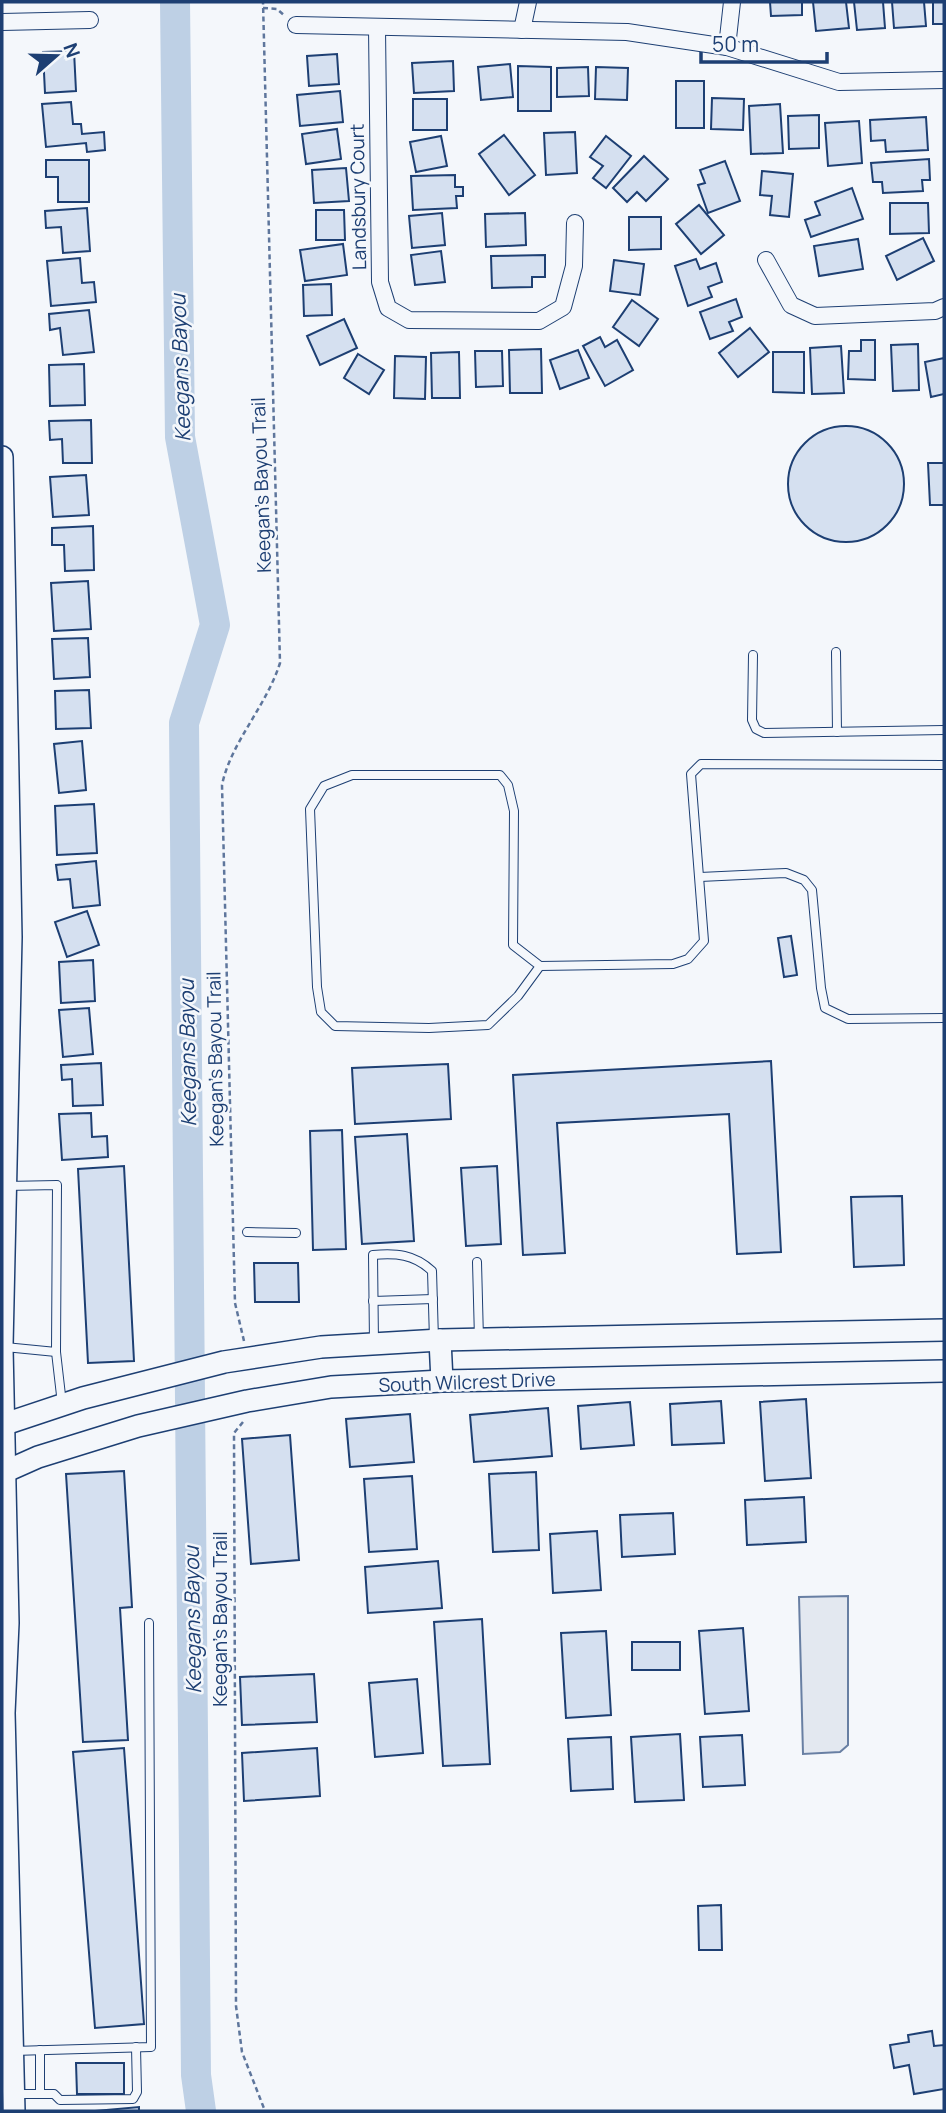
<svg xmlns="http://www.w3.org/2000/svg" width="946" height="2113" viewBox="0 0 946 2113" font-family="Manrope,sans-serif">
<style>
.parking{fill:#e3e8f0;stroke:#687fa3;stroke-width:2}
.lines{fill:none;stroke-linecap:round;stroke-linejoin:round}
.river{stroke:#bed0e5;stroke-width:30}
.building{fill:#d5e0f0;stroke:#1d3f73;stroke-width:2}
.lane-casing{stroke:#1d3f73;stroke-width:10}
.street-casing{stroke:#1d3f73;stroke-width:18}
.secondary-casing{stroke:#1d3f73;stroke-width:24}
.path{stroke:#5e769c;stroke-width:2.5;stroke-dasharray:5 3.5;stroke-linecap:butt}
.lane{stroke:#f4f7fb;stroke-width:8}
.street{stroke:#f4f7fb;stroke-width:16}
.secondary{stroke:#f4f7fb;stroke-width:21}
.labels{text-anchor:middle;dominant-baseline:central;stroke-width:5;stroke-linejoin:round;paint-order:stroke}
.street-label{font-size:19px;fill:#1d3f73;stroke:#f4f7fb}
.water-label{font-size:21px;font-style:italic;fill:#1d3f73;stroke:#f4f7fb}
</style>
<rect width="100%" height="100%" fill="#f4f7fb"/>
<polygon class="parking" points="848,1596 848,1745 840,1752 803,1754 799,1597"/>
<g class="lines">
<polyline class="river" points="175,2 180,437 215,625 184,723 196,2075 201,2111"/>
</g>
<g class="building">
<polygon points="770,2 802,2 802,15 771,16"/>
<polygon points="813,2 846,2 849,28 816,31"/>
<polygon points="854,2 883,2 885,28 857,30"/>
<polygon points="892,2 924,2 926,26 894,28"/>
<rect x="933" y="2" width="11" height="22"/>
<polygon points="74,51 76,91 45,93 43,52"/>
<polygon points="337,54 339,84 309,86 307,56"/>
<polygon points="453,61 454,91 414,93 412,63"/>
<polygon points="510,64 513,97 481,100 478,67"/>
<polygon points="518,66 551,67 551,111 518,111"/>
<polygon points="588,67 589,96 557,97 557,68"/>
<polygon points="596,67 628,68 627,100 595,99"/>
<rect x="676" y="81" width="28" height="47"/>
<polygon points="340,91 343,122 300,126 297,95"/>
<polygon points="712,98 744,99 743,130 711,129"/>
<rect x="413" y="99" width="34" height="31"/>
<polygon points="71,102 73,124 81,124 82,134 104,132 105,150 87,152 86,143 46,147 42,104"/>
<polygon points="780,104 783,153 751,154 749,106"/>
<polygon points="819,115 819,148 789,149 788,116"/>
<polygon points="926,117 928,150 886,152 885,140 871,141 870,120"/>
<polygon points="859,121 862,163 828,166 825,123"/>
<polygon points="337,129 341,159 306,164 302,134"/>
<polygon points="575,132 577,173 546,175 544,133"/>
<polygon points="504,135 535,175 509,195 479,154"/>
<polygon points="441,136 447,166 416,172 410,142"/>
<polygon points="606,136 631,156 606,188 593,178 603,166 590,157"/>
<polygon points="644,156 668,179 646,201 637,192 627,202 613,188"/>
<polygon points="929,159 930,180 922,180 923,191 883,193 882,182 873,182 871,163"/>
<polygon points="46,160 89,160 89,202 58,202 58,177 46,177"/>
<polygon points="725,161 740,201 708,213 698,185 705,183 700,170"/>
<polygon points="346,168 349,201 314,203 312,170"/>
<polygon points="762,171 793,174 789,217 770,215 772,196 760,195"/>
<polygon points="455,175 455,187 463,187 463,196 456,196 457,208 413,210 411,176"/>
<polygon points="852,188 863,219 811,237 805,220 820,215 815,202"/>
<polygon points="890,203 928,203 929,233 890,234"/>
<polygon points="699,205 724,235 701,254 676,224"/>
<polygon points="87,208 90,251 63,253 61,227 46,228 45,211"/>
<polygon points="316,210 344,210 345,240 316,240"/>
<polygon points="442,213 445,245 412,248 409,216"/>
<polygon points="525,213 526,245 486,247 485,214"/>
<polygon points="629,217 661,217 661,249 629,250"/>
<polygon points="923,238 934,261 897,280 886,256"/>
<polygon points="858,239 863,269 819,276 814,246"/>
<polygon points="343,244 347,275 305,281 300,250"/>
<polygon points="441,251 445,282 415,285 411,255"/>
<polygon points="545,255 545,277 532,277 532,287 492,288 491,256"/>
<polygon points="80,258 82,283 94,282 96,302 51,306 47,261"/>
<polygon points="696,259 700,269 716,263 722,282 708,287 712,297 688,306 675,266"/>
<polygon points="614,260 644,264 640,295 610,291"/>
<polygon points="331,284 332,315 304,316 303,285"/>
<polygon points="736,299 742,317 729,322 733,331 710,339 700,312"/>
<polygon points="632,300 658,319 639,346 613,327"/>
<polygon points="89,310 94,352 63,355 60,328 50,330 49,314"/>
<polygon points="344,319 357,348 320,365 307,336"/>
<polygon points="750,328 769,352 738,377 719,353"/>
<polygon points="600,337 605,347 617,340 633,370 605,386 583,346"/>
<polygon points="861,340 875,340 875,380 848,379 849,351 861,351"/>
<polygon points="918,344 919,390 893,391 891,345"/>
<polygon points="841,346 844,393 812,394 810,348"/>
<polygon points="541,349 542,393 510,393 509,350"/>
<polygon points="578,350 589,378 560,389 550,360"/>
<polygon points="475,351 502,351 503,386 476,387"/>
<polygon points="459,352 460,398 432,398 431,353"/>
<polygon points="773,352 804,352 804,393 773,392"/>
<polygon points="358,354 384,370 369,394 344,378"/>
<polygon points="395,356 426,357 425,399 394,398"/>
<polygon points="944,358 944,394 931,397 925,362"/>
<polygon points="84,364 85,405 50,406 49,365"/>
<polygon points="91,420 92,463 63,463 62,439 50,440 49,421"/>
<circle cx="846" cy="484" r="58"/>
<polygon points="928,463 944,463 944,505 930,505"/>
<polygon points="86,475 89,515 53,517 50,477"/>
<polygon points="93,526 94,570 65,571 64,545 52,545 52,528"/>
<polygon points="88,581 91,629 54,631 51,583"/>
<polygon points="88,638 90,677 54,679 52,639"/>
<polygon points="89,690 91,728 56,729 55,691"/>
<polygon points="82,741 86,790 59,793 54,744"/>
<polygon points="94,804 97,853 57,855 55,806"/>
<polygon points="96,861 100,905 73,908 70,879 58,880 56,865"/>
<polygon points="87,911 99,945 67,957 55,922"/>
<polygon points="791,936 797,975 784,977 778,938"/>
<polygon points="93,960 95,1001 61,1003 59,962"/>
<polygon points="89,1008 93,1054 63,1057 59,1010"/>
<polygon points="771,1061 781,1252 737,1254 729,1114 557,1123 565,1253 523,1255 513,1075"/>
<polygon points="101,1063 103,1105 73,1106 72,1079 62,1080 61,1065"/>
<polygon points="448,1064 451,1119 355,1124 352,1068"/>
<polygon points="91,1113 92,1137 107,1136 108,1157 62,1160 59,1114"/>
<polygon points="342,1130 346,1249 313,1250 310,1131"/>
<polygon points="407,1134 414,1241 362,1244 355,1137"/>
<polygon points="124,1166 134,1361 88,1363 78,1169"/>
<polygon points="497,1166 501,1244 466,1246 461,1168"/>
<polygon points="902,1196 904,1265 854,1267 851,1197"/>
<polygon points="254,1263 298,1263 299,1302 255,1302"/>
<polygon points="806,1399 811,1478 765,1481 760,1402"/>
<polygon points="721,1401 724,1443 672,1445 670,1404"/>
<polygon points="630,1402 634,1445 581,1449 578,1406"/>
<polygon points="548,1408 552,1456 474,1462 470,1415"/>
<polygon points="410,1414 414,1462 350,1467 346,1419"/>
<polygon points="290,1435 299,1560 251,1564 242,1439"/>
<polygon points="124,1471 132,1607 120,1608 128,1740 83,1742 66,1474"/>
<polygon points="536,1472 539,1550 493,1552 489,1474"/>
<polygon points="412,1476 417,1549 369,1552 364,1479"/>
<polygon points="804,1497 806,1542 747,1545 745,1500"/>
<polygon points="673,1513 675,1554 622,1557 620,1515"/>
<polygon points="597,1531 601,1590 553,1593 550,1534"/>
<polygon points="438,1561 442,1608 368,1613 365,1567"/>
<polygon points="482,1619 490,1764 443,1766 434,1622"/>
<polygon points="743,1628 749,1711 705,1714 699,1631"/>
<polygon points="606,1631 611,1715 566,1718 561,1633"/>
<rect x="632" y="1642" width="48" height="28"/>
<polygon points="314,1674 317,1722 242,1725 240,1677"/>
<polygon points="417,1679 423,1753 375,1757 369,1683"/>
<polygon points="680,1734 684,1800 635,1802 631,1737"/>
<polygon points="742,1735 745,1785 703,1787 700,1737"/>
<polygon points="611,1737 613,1789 571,1791 568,1739"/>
<polygon points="124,1748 144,2024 95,2028 73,1752"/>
<polygon points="317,1748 320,1796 244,1801 242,1753"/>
<polygon points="721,1905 722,1950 699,1950 698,1906"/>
<polygon points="932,2031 934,2046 944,2045 944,2089 914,2094 909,2065 894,2068 890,2045 909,2042 908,2035"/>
<polygon points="76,2063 124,2063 124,2094 77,2094"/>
<polygon points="139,2107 139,2111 95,2111"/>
</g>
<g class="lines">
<defs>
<g id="lane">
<polyline points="836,652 837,732"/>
<polyline points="753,655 752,720 756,729 764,733 944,730"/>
<polyline points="700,877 786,873 804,880 812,890 821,988 825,1008 848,1019 944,1018"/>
<polyline points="540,966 518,996 488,1025 429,1028 335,1026 321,1012 317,987 310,809 324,786 352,775 500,775 508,785 514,811 513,945 540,966 673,964 688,959 704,941 691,774 701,764 944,765"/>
<polyline points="6,1186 57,1185 56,1352 62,1404"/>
<polyline points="247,1232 296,1233"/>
<polyline points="477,1262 479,1339"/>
<polyline points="373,1301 433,1299"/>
<path d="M374,1343L373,1255C396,1253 414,1254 432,1271L434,1340"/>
<polyline points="5,1347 56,1352"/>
<polyline points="40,2050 40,2094"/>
<polyline points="13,2051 151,2047 149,1623"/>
<polyline points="14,2094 54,2094 60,2100 133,2099 137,2092 136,2047"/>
</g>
<g id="street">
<polyline points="2,22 90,20"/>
<polyline points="296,25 627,32 727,47 839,82 944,80"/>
<polyline points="377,28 380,282 388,308 409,320 539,321 563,307 574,266 575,223"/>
<polyline points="522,30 528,2"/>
<polyline points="727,47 732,2"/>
<polyline points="766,260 791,305 815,316 935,311 944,307"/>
</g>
<g id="secondary">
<polyline points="2,457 11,937 2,1346"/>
<polyline points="440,1340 442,1381"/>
<polyline points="2,1348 8,1623 4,1713 14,2111"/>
<polyline points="2,1425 83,1398 224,1362 321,1347 440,1340 944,1330"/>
<polyline points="2,1473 38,1457 138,1426 247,1401 331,1387 442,1381 944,1371"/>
</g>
</defs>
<use href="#lane" class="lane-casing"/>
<use href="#street" class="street-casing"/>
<use href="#secondary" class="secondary-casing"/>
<g class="path">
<polyline points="263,8 277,9 285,16"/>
<path d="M244,1341L235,1303L222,785C231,742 266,707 280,663L263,2"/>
<polyline points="243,1422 234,1433 236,2006 242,2052 265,2111"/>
</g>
<use href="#lane" class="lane"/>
<use href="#street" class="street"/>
<use href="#secondary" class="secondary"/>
</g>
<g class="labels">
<g class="street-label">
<text transform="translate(358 197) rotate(-91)">Landsbury Court</text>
<text transform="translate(261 485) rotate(-92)">Keegan's Bayou Trail</text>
<text transform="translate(215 1059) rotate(-91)">Keegan's Bayou Trail</text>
<text transform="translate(467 1382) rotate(-2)">South Wilcrest Drive</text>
<text transform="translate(220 1619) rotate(-90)">Keegan's Bayou Trail</text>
</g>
<g class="water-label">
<text transform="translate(180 368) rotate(-92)">Keegans Bayou</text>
<text transform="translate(187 1053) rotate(-91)">Keegans Bayou</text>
<text transform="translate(192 1620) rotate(-91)">Keegans Bayou</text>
</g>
</g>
<rect width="946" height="2113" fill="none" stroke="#1d3f73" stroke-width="7"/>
<g transform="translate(56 56) rotate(70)" stroke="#f4f7fb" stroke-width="5" paint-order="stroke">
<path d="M0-5L12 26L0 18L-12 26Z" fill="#1d3f73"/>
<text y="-10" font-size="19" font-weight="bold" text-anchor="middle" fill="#1d3f73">N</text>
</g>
<path d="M701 52v10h126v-10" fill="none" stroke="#1d3f73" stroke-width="3.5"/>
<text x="712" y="52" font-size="21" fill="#1d3f73" stroke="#f4f7fb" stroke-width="5" paint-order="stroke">50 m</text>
</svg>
